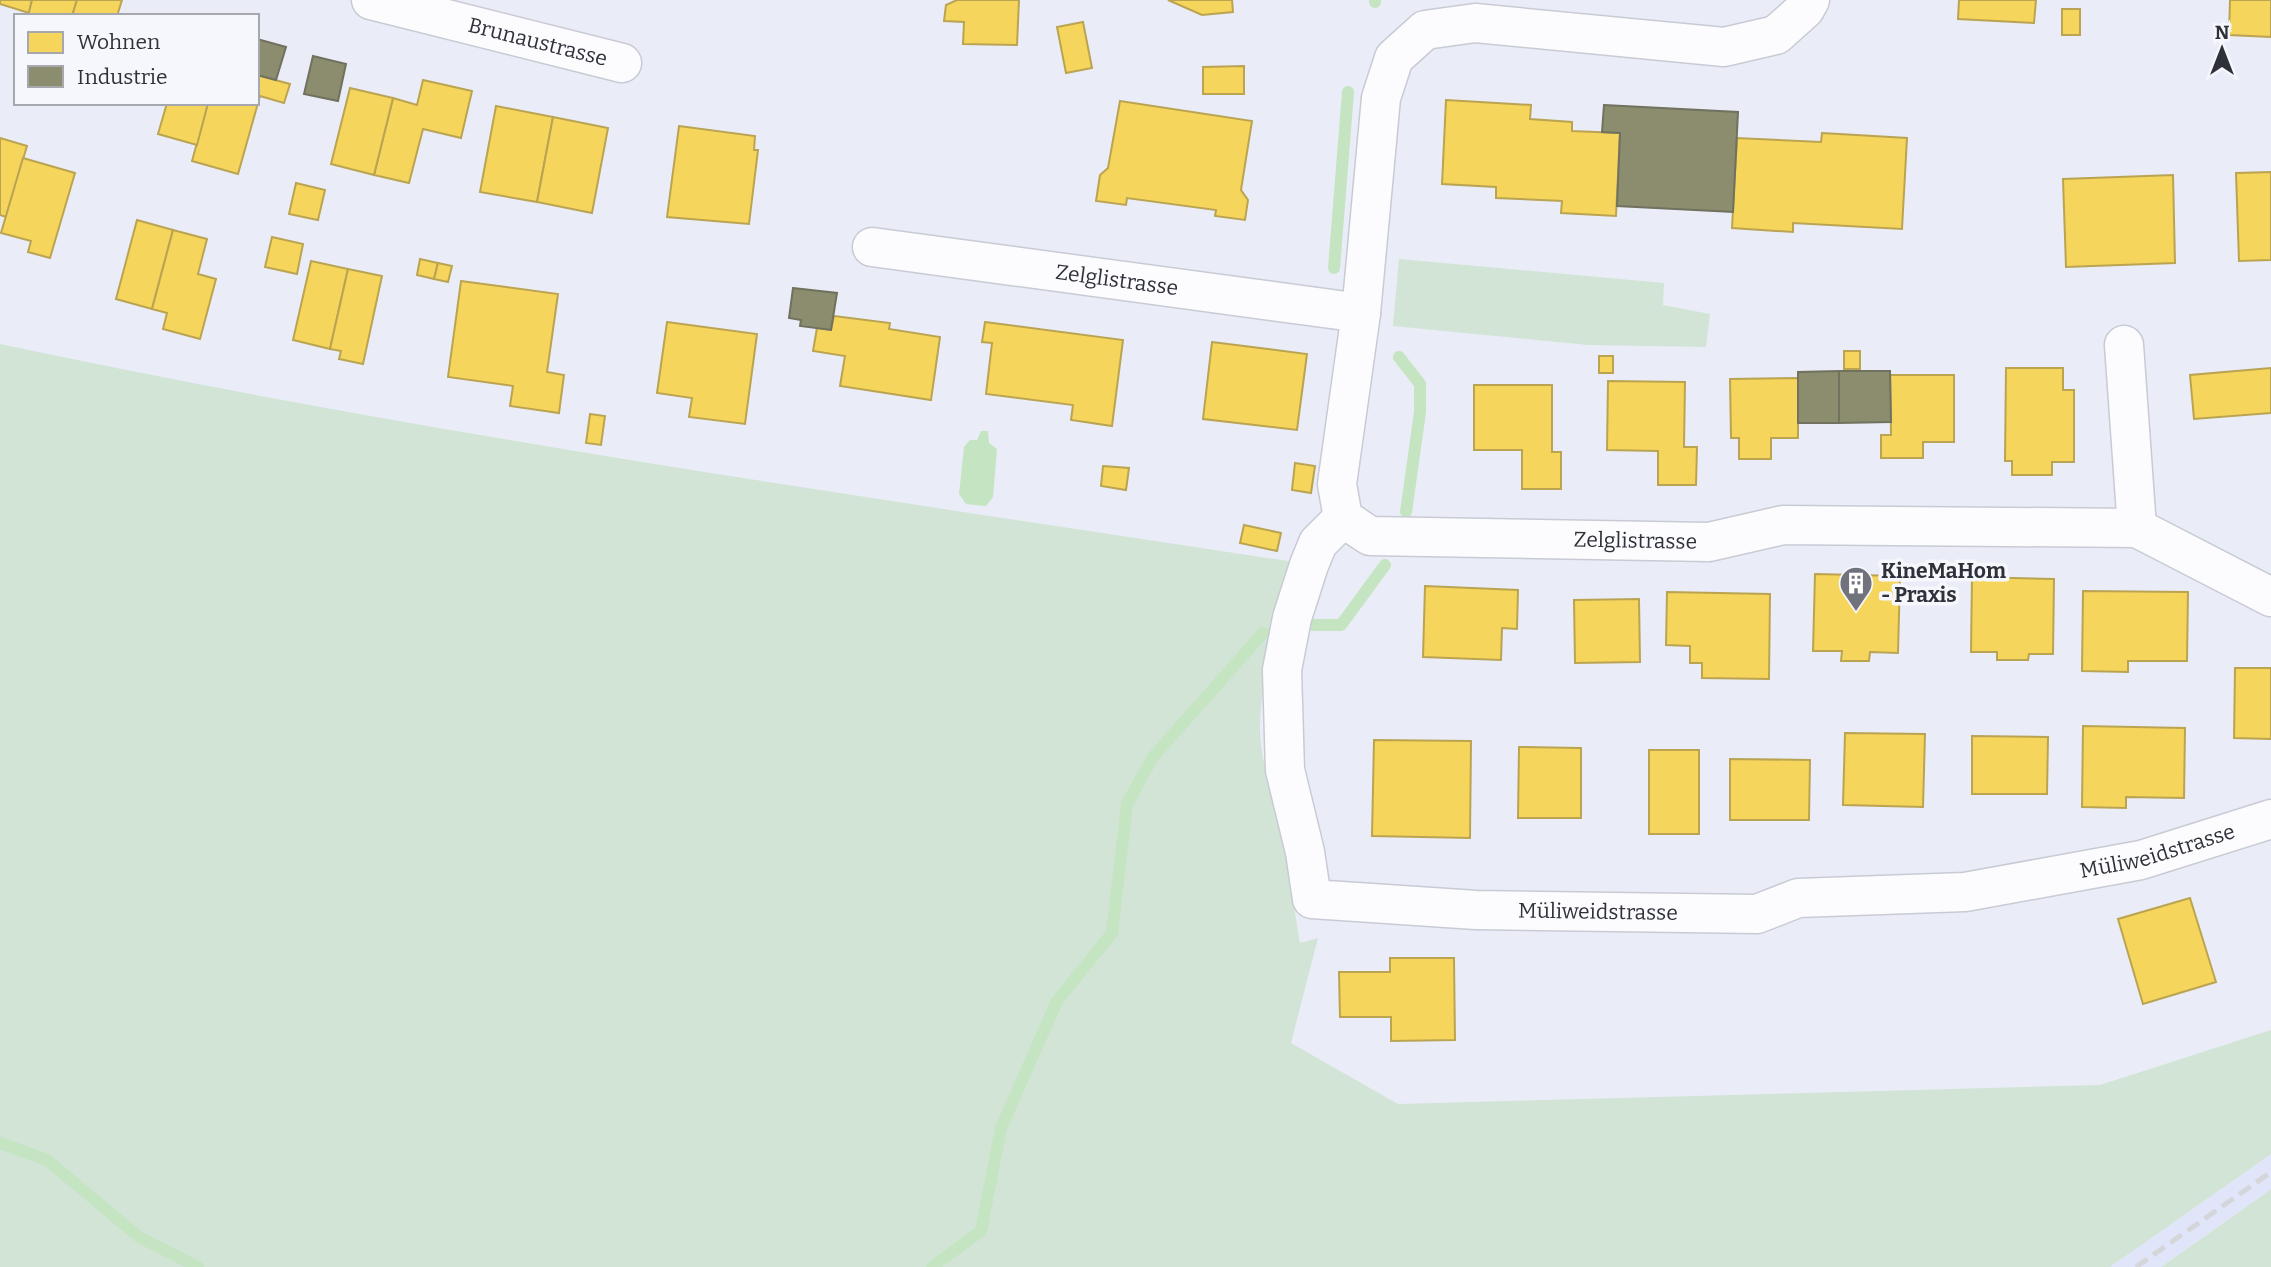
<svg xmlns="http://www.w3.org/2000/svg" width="2271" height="1267" viewBox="0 0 2271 1267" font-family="Bitter,serif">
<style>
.built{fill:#e1e5fa}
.green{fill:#d2e4d6}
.water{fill:#c4e4c2}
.homes{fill:#f6d55c;stroke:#baa452;stroke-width:2}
.industry{fill:#8c8c6e;stroke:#70715e;stroke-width:2}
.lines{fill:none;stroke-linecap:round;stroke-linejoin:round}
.stream{stroke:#c4e4c2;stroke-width:12}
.street-casing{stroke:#c8cbd4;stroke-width:41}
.street{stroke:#fcfcfe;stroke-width:38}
.rail{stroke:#d5d6d9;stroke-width:5;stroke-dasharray:14 7;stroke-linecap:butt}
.labels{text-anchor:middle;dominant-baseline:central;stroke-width:7;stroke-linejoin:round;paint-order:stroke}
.street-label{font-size:21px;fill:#2f313a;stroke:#f6f7fc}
.poi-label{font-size:21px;font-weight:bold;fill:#2f313a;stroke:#f6f7fc;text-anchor:start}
</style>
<rect width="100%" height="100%" fill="#eaedf7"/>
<polygon class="built" points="2271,1154 2271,1189 2161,1267 2110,1267"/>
<g class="green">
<polygon points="1399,259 1664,283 1663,305 1710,314 1706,347 1588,345 1393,326"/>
<path d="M0,344C428,435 861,496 1294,562C1279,611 1261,675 1260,725C1259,766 1279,811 1291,850L1285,852L1300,943L1318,938L1291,1043L1398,1104L2100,1085L2271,1030V1154L2110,1267H0Z"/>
<polygon points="2271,1189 2271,1267 2161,1267 2256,1200"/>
</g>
<polygon class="water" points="981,431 988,431 989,443 997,449 993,497 986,506 966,504 959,494 964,447 970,440 977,440"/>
<g class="homes">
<polygon points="0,0 32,0 29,13 0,4"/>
<polygon points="32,0 77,0 72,16 28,16"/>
<polygon points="77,0 122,0 117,16 72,16"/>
<polygon points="957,0 1019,0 1017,45 963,44 964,22 944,21 946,5"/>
<polygon points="1168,0 1232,0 1233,12 1202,15"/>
<polygon points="1959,0 2036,0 2034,23 1958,19"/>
<polygon points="2230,0 2271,0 2271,37 2229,35"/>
<rect x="2062" y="9" width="18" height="26"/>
<polygon points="1083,22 1092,68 1066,73 1057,27"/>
<polygon points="1244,66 1244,94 1203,94 1203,67"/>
<polygon points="257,75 290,84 284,103 260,96 238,174 192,161 208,103 257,103"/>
<polygon points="423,80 472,91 461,138 423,129 409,183 374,175 393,98 417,105"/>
<polygon points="350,88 393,98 374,175 331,164"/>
<polygon points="1446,100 1531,105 1530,119 1572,122 1572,131 1620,133 1616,216 1561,213 1562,201 1496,198 1496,187 1442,184"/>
<polygon points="1120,101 1252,121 1241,190 1248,200 1245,220 1215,216 1216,210 1127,198 1126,205 1096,201 1100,175 1108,168"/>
<polygon points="167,103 208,103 197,145 158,134"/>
<polygon points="496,106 553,117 537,202 480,192"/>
<polygon points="553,117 608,128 592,213 537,202"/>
<polygon points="679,126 755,136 754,150 758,150 749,224 667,217"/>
<polygon points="1822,133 1907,138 1902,229 1793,223 1793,232 1732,228 1737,138 1821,142"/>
<polygon points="0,138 27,146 6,217 0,215"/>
<polygon points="23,158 75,173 50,258 28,252 31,241 1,233"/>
<polygon points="2271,172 2271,260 2239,261 2236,173"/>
<polygon points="2173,175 2175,263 2066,267 2063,179"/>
<polygon points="296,183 325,190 318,220 289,214"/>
<polygon points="137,220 173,230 152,309 116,299"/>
<polygon points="173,230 207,239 198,274 216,279 200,339 163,329 167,313 152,309"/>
<polygon points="272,237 303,244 297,274 265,267"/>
<polygon points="420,259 438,263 434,279 417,275"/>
<polygon points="311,261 348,269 330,349 293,340"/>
<polygon points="438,263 452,266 448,282 434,279"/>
<polygon points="348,269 382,276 363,364 339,359 341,351 330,349"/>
<polygon points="461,281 558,294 547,372 564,375 559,413 510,406 513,386 448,377"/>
<polygon points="834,316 890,323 889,329 940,337 931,400 840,386 845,356 813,351 817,328 831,330"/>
<polygon points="667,322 757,334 745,424 689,417 692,398 657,393"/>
<polygon points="985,322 1123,340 1112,426 1071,420 1073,405 986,394 992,343 982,342"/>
<polygon points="1212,342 1307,354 1297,430 1203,419"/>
<rect x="1844" y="351" width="16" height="18"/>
<rect x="1599" y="356" width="14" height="17"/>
<polygon points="2006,368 2063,368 2063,390 2074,390 2074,462 2052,462 2052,475 2012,475 2012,461 2005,461"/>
<polygon points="2271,368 2271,413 2194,419 2190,375"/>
<polygon points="1890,375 1954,375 1954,442 1923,442 1923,458 1881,458 1881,435 1891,435"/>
<polygon points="1798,378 1798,438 1771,438 1771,459 1739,459 1739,438 1731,438 1730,379"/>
<polygon points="1608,381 1685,382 1684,447 1697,447 1696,485 1658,485 1658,451 1607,450"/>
<polygon points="1474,385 1552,385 1552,452 1561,452 1561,489 1522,489 1522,450 1474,450"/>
<polygon points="590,414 605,416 601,445 586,443"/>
<polygon points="1295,463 1315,466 1311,493 1292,490"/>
<polygon points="1103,466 1129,468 1126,490 1101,486"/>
<polygon points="1244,525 1281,533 1277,551 1240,543"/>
<polygon points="1815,574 1900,576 1898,653 1870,652 1869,661 1841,661 1842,651 1813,651"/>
<polygon points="1972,577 2054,579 2053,654 2029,654 2028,660 1997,660 1997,652 1971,652"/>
<polygon points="1425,586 1518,590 1517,629 1502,628 1501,660 1423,657"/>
<polygon points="2083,591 2188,592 2187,661 2128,661 2128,672 2082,671"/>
<polygon points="1667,592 1770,594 1769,679 1702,678 1702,663 1690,663 1690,646 1666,645"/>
<polygon points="1639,599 1640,662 1575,663 1574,600"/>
<polygon points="2235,668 2271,668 2271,739 2234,738"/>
<polygon points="2083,726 2185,728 2184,798 2126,797 2126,808 2082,807"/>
<polygon points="1845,733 1925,734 1923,807 1843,805"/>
<polygon points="1972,736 2048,737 2047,794 1972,794"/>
<polygon points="1374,740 1471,741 1470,838 1372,836"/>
<polygon points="1519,747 1581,748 1581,818 1518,818"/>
<rect x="1649" y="750" width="50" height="84"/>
<polygon points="1730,759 1810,760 1809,820 1730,820"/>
<polygon points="2190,898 2216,982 2143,1004 2118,919"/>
<polygon points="1390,958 1454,958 1455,1040 1391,1041 1391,1017 1340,1017 1339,972 1390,972"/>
</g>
<g class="industry">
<polygon points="257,39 286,47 276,80 257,75"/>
<polygon points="313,56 346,64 338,101 304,94"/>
<polygon points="1604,105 1738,112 1733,212 1617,206 1620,133 1602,132"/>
<polygon points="793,288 837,293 831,330 800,326 801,320 789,318"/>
<polygon points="1839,371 1890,371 1891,422 1839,423"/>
<polygon points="1839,371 1839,423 1798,423 1798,372"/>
</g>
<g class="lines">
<g class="stream">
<polyline points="1375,0 1375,2"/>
<polyline points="1334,268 1348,92"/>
<polyline points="1399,357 1420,384 1420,412 1406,512"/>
<polyline points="1313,625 1341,625 1385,565"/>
<polyline points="0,1143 47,1160 139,1237 198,1267"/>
<polyline points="932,1267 981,1231 1001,1128 1057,1001 1112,933 1127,804 1153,757 1263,633"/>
</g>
<defs>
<g id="street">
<path id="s1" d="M371,0L622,63"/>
<path id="s2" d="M1810,0L1805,9L1776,35L1724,47L1475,23L1425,30L1394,58L1381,98L1361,313L1337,484L1343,518L1370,536L1709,542L1783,525L2137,528L2271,597"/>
<path id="s3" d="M872,247L1361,313"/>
<polyline points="2124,345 2137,528"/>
<path id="s4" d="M1343,518L1318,543L1309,565L1292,618L1282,670L1285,770L1305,852L1312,899L1476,910L1757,914L1798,898L1965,892L2141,860L2271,819"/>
</g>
</defs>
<use href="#street" class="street-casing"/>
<use href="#street" class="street"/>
<polyline class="rail" points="2136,1267 2271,1172"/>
</g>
<defs>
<symbol id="building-pin" viewBox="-11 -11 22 30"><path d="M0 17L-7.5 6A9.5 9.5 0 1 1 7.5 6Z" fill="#70737c" stroke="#f6f7fc"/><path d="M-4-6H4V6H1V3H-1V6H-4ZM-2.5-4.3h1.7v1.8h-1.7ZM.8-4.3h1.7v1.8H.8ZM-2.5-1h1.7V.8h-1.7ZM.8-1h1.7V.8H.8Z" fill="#fff"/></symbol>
</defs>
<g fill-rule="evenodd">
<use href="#building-pin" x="1837" y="564" width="38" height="52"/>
</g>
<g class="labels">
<g class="street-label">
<text stroke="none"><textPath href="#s1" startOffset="172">Brunaustrasse</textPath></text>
<text stroke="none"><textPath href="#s3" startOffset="247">Zelglistrasse</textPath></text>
<text stroke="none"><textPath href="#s2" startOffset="1208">Zelglistrasse</textPath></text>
<text stroke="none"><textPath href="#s4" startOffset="1253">Müliweidstrasse</textPath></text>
<text stroke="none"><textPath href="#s4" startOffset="686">Müliweidstrasse</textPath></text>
</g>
<g class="poi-label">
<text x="1881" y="571">KineMaHom<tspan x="1881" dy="24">- Praxis</tspan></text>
</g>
</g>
<rect x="14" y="14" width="245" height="91" fill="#f6f7fc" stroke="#a6a8ae" stroke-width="2"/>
<rect x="28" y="32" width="35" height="21" fill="#f6d55c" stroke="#a6a8ae" stroke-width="2"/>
<text x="77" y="49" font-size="21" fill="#2f313a">Wohnen</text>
<rect x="28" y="66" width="35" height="21" fill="#8c8c6e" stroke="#a6a8ae" stroke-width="2"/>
<text x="77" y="84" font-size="21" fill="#2f313a">Industrie</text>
<g transform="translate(2222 49)" stroke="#f6f7fc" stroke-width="5" paint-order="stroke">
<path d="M0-5L12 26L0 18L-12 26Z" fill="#2f313a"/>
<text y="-10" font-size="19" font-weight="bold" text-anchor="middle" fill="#2f313a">N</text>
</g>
</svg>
